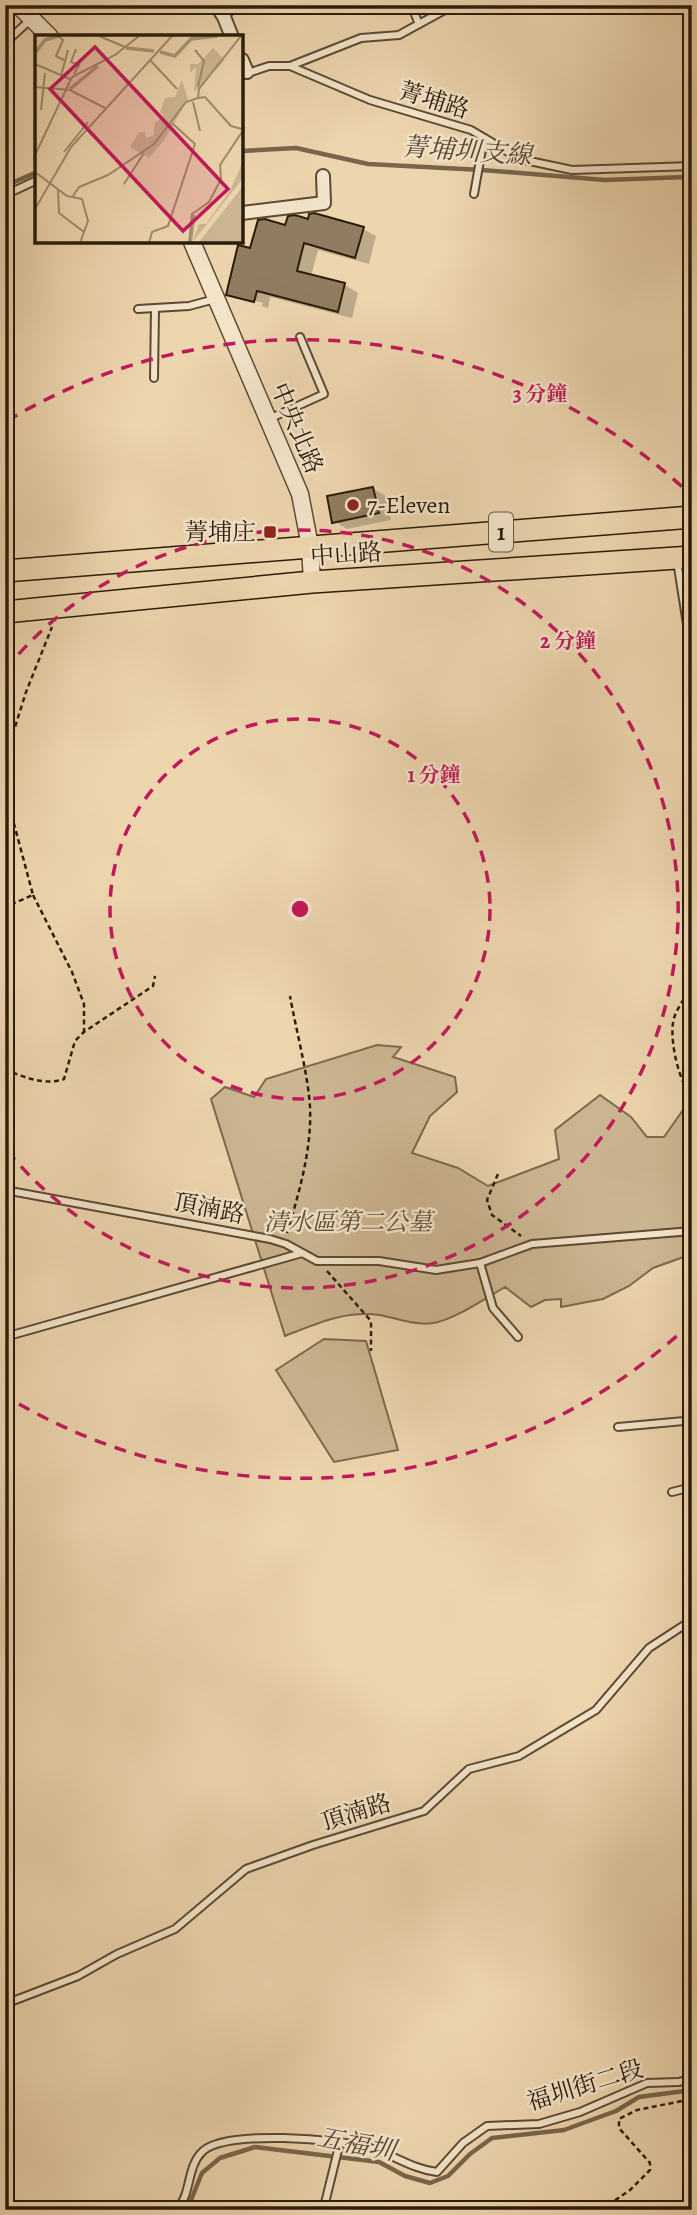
<svg xmlns="http://www.w3.org/2000/svg" width="697" height="2215" viewBox="0 0 697 2215" font-family="Alegreya,'Noto Serif TC',serif">
<style>
.green{fill:#ccb692;stroke:#7c694e;stroke-width:2}
.shadow{fill:#0003}
.lines{fill:none;stroke-linecap:round;stroke-linejoin:round}
.stream{stroke:#78654c;stroke-width:4.5}
.building{fill:#907c60;stroke:#2b1c0b;stroke-width:2}
.service-casing{stroke:#5c4a34;stroke-width:10}
.minor-casing{stroke:#5c4a34;stroke-width:16}
.tertiary-casing{stroke:#5c4a34;stroke-width:19}
.primary-casing{stroke:#2b1c0b;stroke-width:24}
.path{stroke:#2b1c0b;stroke-width:2.5;stroke-dasharray:5 3.5;stroke-linecap:butt}
.service{stroke:#f3e4ca;stroke-width:6}
.minor{stroke:#f3e4ca;stroke-width:12}
.tertiary{stroke:#f3e4ca;stroke-width:16}
.primary{stroke:#edd5ae;stroke-width:21}
.ring{fill:none;stroke:#c2185b;stroke-width:3.5;stroke-dasharray:12 9}
.poi-dot{fill:#8f2418;stroke:#f3e4ca;stroke-width:2.5}
.labels{text-anchor:middle;dominant-baseline:central;stroke-width:5;stroke-linejoin:round;paint-order:stroke}
.shield{fill:#f3e4ca;stroke:#675844;stroke-width:2}
.shield-label{font-size:23px;font-weight:bold;fill:#2b1c0b}
.street-label{font-size:24px;fill:#2b1c0b;stroke:#f3e4ca}
.poi-label{font-size:24px;fill:#2b1c0b;stroke:#f3e4ca;text-anchor:start}
.park-label{font-size:24px;font-style:italic;fill:#5b4a34;stroke:#f3e4ca}
.water-label{font-size:26px;font-style:italic;fill:#584731;stroke:#f3e4ca}
.inset-river{fill:none;stroke:#ab9677;stroke-width:3.5}
.inset-road{fill:none;stroke:#9f8b6d;stroke-width:2}
.view{fill:#c2185b;fill-opacity:0.15;stroke:#c2185b;stroke-width:3.5}
.inset-edge{fill:none;stroke:#2b1c0b;stroke-width:3.5}
.centre{fill:#c2185b;stroke:#f3e4ca;stroke-width:3.5}
.ring-label{font-size:21px;text-anchor:middle;font-weight:bold;fill:#c2185b;stroke:#f3e4ca;stroke-width:5;stroke-linejoin:round;paint-order:stroke}
</style>
<rect width="100%" height="100%" fill="#edd5ae"/>
<filter id="stains"><feTurbulence type="fractalNoise" baseFrequency=".00286" numOctaves="4"/><feColorMatrix values="0 0 0 0 .2 0 0 0 0 .09 0 0 0 0 .02 0 0 0 .5 -.17"/></filter>
<radialGradient id="worn" r=".72"><stop offset=".6" stop-color="#630" stop-opacity="0"/><stop offset="1" stop-color="#630" stop-opacity=".3"/></radialGradient>
<g class="green">
<path d="M377,1045L401,1047L393,1057L455,1077L457,1092L430,1116L412,1153L458,1168L488,1186L559,1159L555,1130L600,1095L631,1117L647,1137H664L683,1110H692V1254L653,1268L629,1286L603,1299L561,1307V1299L545,1300L531,1307L505,1287C486,1298 454,1320 433,1323C415,1326 397,1318 379,1315C346,1310 315,1324 285,1336L211,1099L225,1087L254,1097L266,1079Z"/>
<polygon points="324,1339 366,1341 398,1450 334,1462 276,1370"/>
</g>
<g class="shadow">
<polygon points="287,227 363,229 376,236 369,264 318,250 311,276 345,285 358,293 352,318 270,297 268,308 240,300 262,306 263,303 239,296 239,299 227,292 251,250"/>
<polygon points="373,489 386,496 391,520 347,529 334,521"/>
</g>
<g class="lines">
<g class="stream">
<polyline points="242,151 296,148 368,164 482,170 605,180 686,177 692,179"/>
<polyline points="5,186 37,172"/>
<polyline points="187,2210 202,2173 220,2158 255,2147 379,2162 405,2176 430,2183 448,2176 470,2154 492,2138 564,2130 616,2111 639,2097 692,2090"/>
</g>
</g>
<g class="building">
<polygon points="314,213 364,227 355,258 304,243 297,271 345,283 338,312 257,291 254,302 226,295 238,245 250,248 258,220 265,219 285,225 288,216 295,215 308,219 309,214"/>
<polygon points="373,487 379,513 332,523 327,496"/>
</g>
<g class="lines">
<defs>
<g id="service">
<polyline points="224,17 237,5"/>
<polyline points="419,24 454,5"/>
<polyline points="5,43 30,20"/>
<polyline points="290,66 361,38 399,35 419,24 411,5"/>
<polyline points="242,75 269,66 290,66 370,100 471,130 520,159 572,170 692,166"/>
<polyline points="474,194 484,138"/>
<polyline points="5,195 37,180"/>
<polyline points="138,309 189,306 215,299"/>
<polyline points="154,378 155,309"/>
<polyline points="271,418 324,394 300,337"/>
<polyline points="677,561 692,656"/>
<polyline points="5,1190 270,1239 286,1244 317,1261 379,1261 436,1270 480,1263 532,1244 692,1231"/>
<polyline points="480,1263 493,1308 518,1337"/>
<polyline points="5,1337 302,1253"/>
<polyline points="618,1427 684,1421 692,1416"/>
<polyline points="672,1492 692,1487"/>
<polyline points="5,2004 78,1976 117,1954 175,1929 246,1869 313,1845 424,1811 469,1769 519,1756 596,1710 649,1648 692,1620"/>
<path d="M176,2210C192,2195 186,2168 202,2152C224,2129 341,2139 371,2148C394,2155 412,2169 437,2172L463,2143L487,2126L539,2124L580,2112L647,2083L679,2082L692,2078"/>
<polyline points="311,2210 324,2207 340,2142"/>
</g>
<g id="minor">
<polyline points="216,5 224,17 232,37"/>
<polyline points="242,60 247,72"/>
<polyline points="242,213 324,203 323,176"/>
</g>
<g id="tertiary">
<polyline points="18,5 50,37"/>
<polyline points="192,242 300,494 310,546 312,582"/>
</g>
<g id="primary">
<polyline points="5,571 692,517"/>
<polyline points="5,612 312,582 692,557"/>
</g>
</defs>
<use href="#service" class="service-casing"/>
<use href="#minor" class="minor-casing"/>
<use href="#tertiary" class="tertiary-casing"/>
<use href="#primary" class="primary-casing"/>
<g class="path">
<polyline points="5,759 26,692 52,627"/>
<polyline points="5,790 33,895 5,907"/>
<polyline points="33,895 72,972 84,1004 84,1032"/>
<path d="M692,975L690,978C688,1000 675,1007 673,1023C670,1043 679,1082 692,1097"/>
<path d="M5,1069C22,1077 46,1086 64,1079L75,1041L84,1032L153,986L155,976"/>
<polyline points="498,1174 487,1200 492,1215 521,1236"/>
<path d="M287,1233C299,1193 312,1149 310,1107C308,1074 296,1030 290,996"/>
<polyline points="327,1271 371,1321 371,1351"/>
<polyline points="601,2210 630,2190 650,2170 650,2163 619,2128 619,2119 637,2110 692,2099"/>
</g>
<use href="#service" class="service"/>
<use href="#minor" class="minor"/>
<use href="#tertiary" class="tertiary"/>
<use href="#primary" class="primary"/>
</g>
<g class="ring">
<circle cx="300" cy="909" r="190"/>
<path d="M5 670A379 379 0 1 1 5 1148"/>
<path d="M692 1322A569 569 0 0 1 7 1397M7 421A569 569 0 0 1 692 496"/>
</g>
<g class="poi-dot">
<circle cx="353" cy="505" r="7"/>
<rect x="263" y="525" width="14" height="14" rx="3.5"/>
</g>
<g class="labels">
<rect class="shield" x="489" y="512.5" width="24" height="39" rx="5"/>
<g class="shield-label">
<text x="501" y="532">1</text>
</g>
<g class="street-label">
<text transform="translate(434 100) rotate(17)">菁埔路</text>
<text transform="translate(297 428) rotate(67)">中央北路</text>
<text transform="translate(346 554) rotate(-4)">中山路</text>
<text transform="translate(209 1208) rotate(11)">頂湳路</text>
<text transform="translate(356 1812) rotate(-17)">頂湳路</text>
<text transform="translate(585 2085) rotate(-17)">福圳街二段</text>
</g>
<g class="poi-label">
<text x="367" y="505">7-Eleven</text>
<text x="256" y="532" text-anchor="end">菁埔庄</text>
</g>
<g class="park-label">
<text x="348" y="1222">清水區第二公墓</text>
</g>
<g class="water-label">
<text transform="translate(467 151) rotate(4)">菁埔圳支線</text>
<text transform="translate(356 2144) rotate(11)">五福圳</text>
</g>
</g>
<g transform="translate(35 35)">
<rect width="208" height="208" fill="#edd5ae"/>
<path d="M178,13L190,25L159,57L161,32L155,38V29H163ZM147,45L153,64L130,104L114,123L95,112L104,97H110L111,103L118,101L120,88L129,81L125,77L130,63L140,62ZM208,126V143L157,208L164,189H171L196,154ZM208,151V208H164V207Z" fill="#ccb692"/>
<path class="inset-river" d="M91,13L119,16M125,17L140,21L156,4L182,1M0,18L10,5L23,1M35,54L63,31M155,208L159,180"/>
<path class="inset-road" d="M23,1L28,5L21,21L29,25M64,1L90,12M160,15L169,26L163,52M115,25L142,54M0,29L35,44M39,39L44,30L36,27L41,14M26,41L33,15M0,52L35,55L70,73M163,63L170,62L196,91L207,94M158,67L165,96M6,75L10,38M29,117L53,87M0,120L37,42L80,20L104,1M0,137L32,161L47,164L53,186L45,208M89,149L109,118M23,155L24,178L49,197M38,161L44,152L73,140L119,109L151,67L163,63L164,54L206,1M0,174L36,112L137,1M114,208L117,197L133,191L160,109L137,88M154,208L157,179L174,167L186,144L185,130L209,94"/>
<path class="view" d="M60,12L193,154L148,196L15,54Z"/>
<rect width="208" height="208" class="inset-edge"/>
</g>
<circle cx="300" cy="909" r="10" class="centre"/>
<g class="ring-label">
<text x="540" y="401">3 分鐘</text>
<text x="568" y="648">2 分鐘</text>
<text x="434" y="782">1 分鐘</text>
</g>
<rect width="697" height="2215" fill="none" stroke="#edd5ae" stroke-width="28"/>
<rect x="7" y="7" width="683" height="2201" fill="none" stroke="#2b1c0b" stroke-width="3.5"/>
<rect x="14" y="14" width="669" height="2187" fill="none" stroke="#2b1c0b" stroke-width="2"/>
<rect width="100%" height="100%" filter="url(#stains)"/>
<rect width="100%" height="100%" fill="url(#worn)"/>
</svg>
